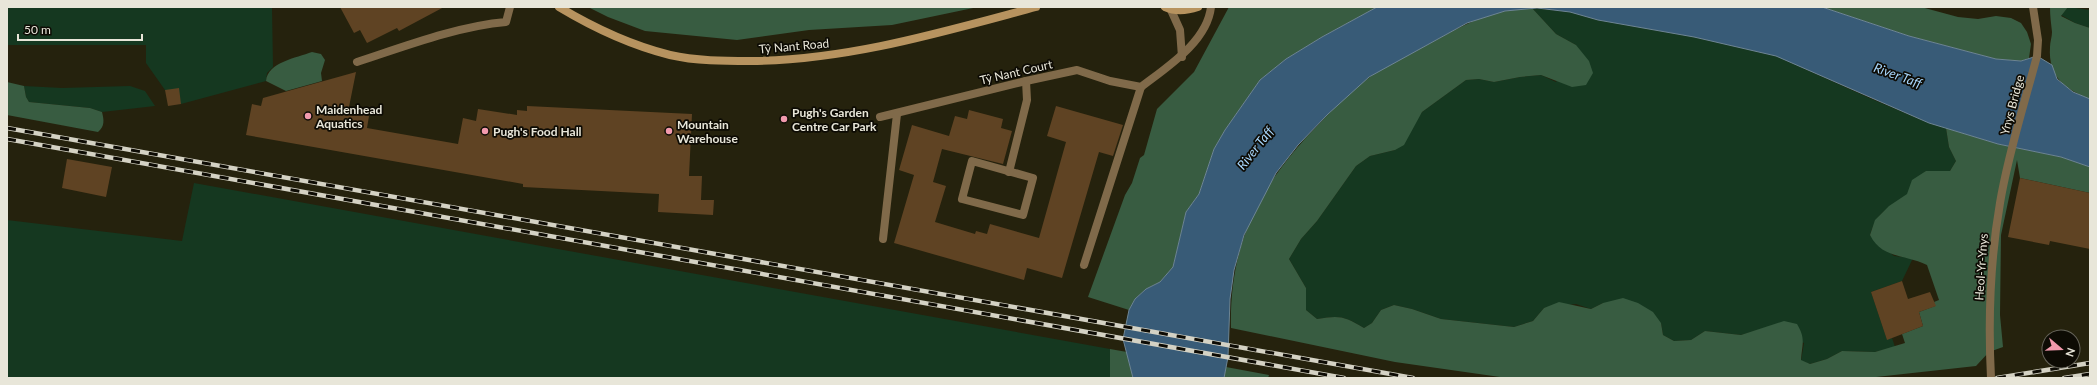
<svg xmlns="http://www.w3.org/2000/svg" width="2097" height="385" viewBox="0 0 2097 385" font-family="Lato,sans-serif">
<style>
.green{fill:#153820}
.forest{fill:#385c41}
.water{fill:#385b77;stroke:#6d8594}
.building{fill:#5f4323}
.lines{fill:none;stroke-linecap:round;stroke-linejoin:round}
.lane{stroke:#806a4a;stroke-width:8}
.secondary{stroke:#b7935f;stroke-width:8}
.rail-casing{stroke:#d4d2c4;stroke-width:4.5}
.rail{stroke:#0d0b04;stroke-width:3;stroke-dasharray:9;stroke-linecap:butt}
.poi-dot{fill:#f29aad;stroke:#0d0b04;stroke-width:1.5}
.labels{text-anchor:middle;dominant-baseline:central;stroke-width:3.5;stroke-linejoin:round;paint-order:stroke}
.street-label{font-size:12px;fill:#e8e6d9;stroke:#0d0b04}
.poi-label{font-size:12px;font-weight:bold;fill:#e8e6d9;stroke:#0d0b04;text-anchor:start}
.water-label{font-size:13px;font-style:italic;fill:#a8d7fd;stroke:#0d0b04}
</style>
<rect width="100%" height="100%" fill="#25220d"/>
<g class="green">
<polygon points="7,7 275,7 272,8 273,67 267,73 266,81 181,104 165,90 146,63 146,45 7,45"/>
<polygon points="2068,7 2090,10 2090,28 2075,23 2061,15"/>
<path d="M1532,8L1570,12L1598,20L1694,37L1776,56L1874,100L1929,123L1946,128L1949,147L1956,161L1950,171H1926C1920,179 1915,187 1908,194C1890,210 1878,208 1870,235L1894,256L1913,258L1902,281L1871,292L1887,339L1892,338L1895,347L1875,352L1842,351L1827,359L1810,364L1801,361L1804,343L1762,329L1741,335L1705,331L1691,340L1674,341L1663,335L1661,323L1603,303L1591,309L1576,304L1544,308L1533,321L1514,327L1441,319L1412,309L1394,305L1381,310L1372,323L1364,328C1344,316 1340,315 1317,319L1306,310V288L1289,259L1301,239L1317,221L1356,166L1370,156L1395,150L1422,112L1466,80L1479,79L1494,82L1520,77L1541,75L1556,82L1576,45L1556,34Z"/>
<polygon points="24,86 62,88 130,86 145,91 155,106 102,112 90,108 29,102 26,97"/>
<polygon points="194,183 1110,349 1110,378 7,378 7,220 182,241"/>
</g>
<g class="forest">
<polygon points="588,7 978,7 892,25 809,30 737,40 645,31 608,17"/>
<polygon points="1229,7 1377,7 1322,37 1286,59 1260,80 1225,130 1214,149 1199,194 1186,212 1173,267 1160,282 1146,289 1135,299 1129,310 1088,297 1125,195 1132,183 1140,158 1144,155 1157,109 1194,72"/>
<polygon points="1822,7 1921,7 1958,17 1978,19 1996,16 2011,18 2021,23 2027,32 2031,44 2029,58 2021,61 1996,59 1909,36"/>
<path d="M2050,7H2068L2061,16L2075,23L2090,28V99C2065,89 2048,77 2050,47C2050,42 2052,37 2052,32C2051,23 2050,16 2050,7Z"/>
<path d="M1532,8L1556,34L1576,45L1589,61L1593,73L1586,85L1572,87L1541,75L1520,77L1494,82L1479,79L1466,80L1422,112L1404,145L1395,150L1370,156L1356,166L1317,221L1301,239L1289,259L1306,288V310L1317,319C1340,315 1344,316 1364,328L1372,323L1381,310L1394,305L1412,309L1441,319L1514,327L1533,321L1544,308L1559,302L1591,309L1603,303L1623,298L1638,303L1653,312L1661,323L1663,335L1674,341L1691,340L1705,331L1741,335L1784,321L1797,324C1806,339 1802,344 1801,360L1810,364L1827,359L1842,351L1875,352L1905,343L1902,334L1923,326L1919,312L1935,306L1934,302L1939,300L1927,265C1905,254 1882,259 1870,235L1875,220L1889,206L1907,194L1912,180L1926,171H1950L1956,161L1949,147L1946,128L1998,144L2061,157L2090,167V193L2020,178L2017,160L2001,235L2000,315L2003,347L1989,352L1976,366L1867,378H1507L1395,362L1231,328C1229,243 1260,184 1319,124C1334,108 1351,90 1370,77C1387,64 1407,55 1425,46C1451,32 1476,17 1505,11C1514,9 1523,9 1532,8Z"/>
<path d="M312,52L321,54L325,60L321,73L322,81L286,91L266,81C268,62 296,58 312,52Z"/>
<path d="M7,82L24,86L26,97L29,102L90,108L102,112C104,120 105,126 98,132L7,115Z"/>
<polygon points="1110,349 1127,352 1133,378 1110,378"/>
<polygon points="1226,367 1269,375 1268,378 1224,378"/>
</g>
<polygon class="water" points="1377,7 1822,7 1909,36 1996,59 2021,61 2037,56 2052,65 2057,79 2073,92 2090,99 2090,167 2061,157 1998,144 1929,123 1776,56 1694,37 1598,20 1570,12 1537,8 1505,11 1467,23 1369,77 1328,114 1298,145 1276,173 1244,235 1234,270 1230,299 1228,357 1224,378 1133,378 1123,339 1129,310 1135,299 1146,289 1160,282 1173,267 1186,212 1199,194 1214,149 1225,130 1260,80 1286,59 1322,37"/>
<g class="building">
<polygon points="340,7 444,7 399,31 397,28 367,43 360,30 354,33"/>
<polygon points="356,72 348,112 369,116 367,128 458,144 463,118 476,121 478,109 517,115 517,110 527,111 527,106 692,114 689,176 702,176 701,200 714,200 713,215 658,212 659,194 523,187 523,184 246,135 252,104 261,106 263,98"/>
<polygon points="179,88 181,104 168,106 165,90"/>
<polygon points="1056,106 1123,125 1113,156 1099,152 1062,278 1027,268 1024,280 894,243 914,175 899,170 912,125 949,136 955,116 967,119 969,110 1003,119 1001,128 1012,131 1003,164 942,149 933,182 946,186 935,222 975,234 976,231 987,234 990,224 1039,238 1066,142 1047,136"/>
<polygon points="67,159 112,167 106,197 62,188"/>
<polygon points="2020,178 2090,193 2090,249 2050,241 2049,245 2008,237"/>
<polygon points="1902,281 1908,299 1930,292 1936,306 1919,312 1923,326 1887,340 1871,292"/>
</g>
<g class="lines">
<g class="lane">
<polyline points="1171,10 1180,30 1182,57"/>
<path d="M357,62C403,47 458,26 506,22L510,7"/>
<path d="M880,117L1026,81L1077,70L1110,81L1141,87C1167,67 1207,42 1211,7"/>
<polygon points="972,161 1033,178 1023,215 962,199"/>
<polyline points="1009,172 1027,100 1026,81"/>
<polyline points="883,239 897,114"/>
<polyline points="1084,265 1141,87"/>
<path d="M1991,378C1988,319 1990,261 2000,203C2008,154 2024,105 2037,56L2038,40L2033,7"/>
</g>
<g class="secondary">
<path d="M559,7C594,28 630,45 670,55C696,61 724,61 751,61C849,60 942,32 1036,7"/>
<path d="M1165,7C1176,12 1186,11 1198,7"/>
</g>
<defs>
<g id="rail">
<polyline points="7,128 1413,378"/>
<polyline points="7,139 1344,378"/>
<polyline points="1997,378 2090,363"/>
<polyline points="2064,378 2090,374"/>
</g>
</defs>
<use href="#rail" class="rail-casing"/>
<use href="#rail" class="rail"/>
</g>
<g class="poi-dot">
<circle cx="308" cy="116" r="4"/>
<circle cx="784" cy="119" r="4"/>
<circle cx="485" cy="131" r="4"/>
<circle cx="669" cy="131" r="4"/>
</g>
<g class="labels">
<g class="street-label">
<text transform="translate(794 46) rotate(-5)">Tŷ Nant Road</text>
<text transform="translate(1016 72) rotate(-13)">Tŷ Nant Court</text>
<text transform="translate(2012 105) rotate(-75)">Ynys Bridge</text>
<text transform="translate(1981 267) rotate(-86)">Heol-Yr-Ynys</text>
</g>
<g class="poi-label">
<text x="316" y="109">Maidenhead<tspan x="316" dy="14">Aquatics</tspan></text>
<text x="792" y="112">Pugh's Garden<tspan x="792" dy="14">Centre Car Park</tspan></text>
<text x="677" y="124">Mountain<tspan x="677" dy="14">Warehouse</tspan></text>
<text x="493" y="131">Pugh's Food Hall</text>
</g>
<g class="water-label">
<text transform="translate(1898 75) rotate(20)">River Taff</text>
<text transform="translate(1255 148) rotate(-52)">River Taff</text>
</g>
</g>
<rect width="2097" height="385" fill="none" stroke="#e8e6d9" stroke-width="16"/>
<g transform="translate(2061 349) rotate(109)"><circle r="19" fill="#0d0b04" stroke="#656359"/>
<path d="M0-3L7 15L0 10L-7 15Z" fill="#f29aad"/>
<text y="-6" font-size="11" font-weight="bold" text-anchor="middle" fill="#e8e6d9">N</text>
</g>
<path d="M18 34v6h124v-6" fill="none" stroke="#e8e6d9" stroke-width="2"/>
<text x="24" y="34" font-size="12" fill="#e8e6d9" stroke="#0d0b04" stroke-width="3" paint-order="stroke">50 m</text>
</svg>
